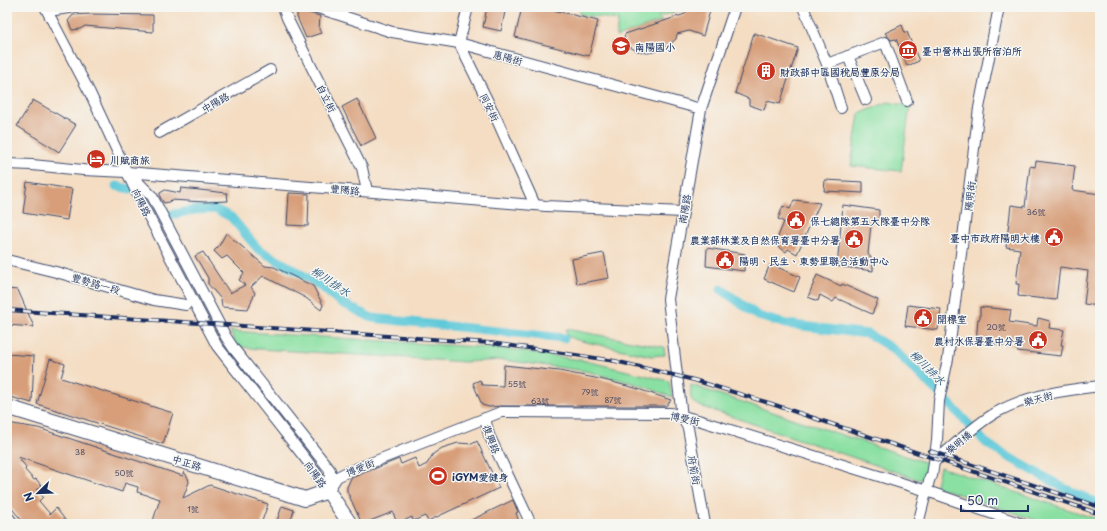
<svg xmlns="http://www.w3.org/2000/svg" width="1107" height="531" viewBox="0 0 1107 531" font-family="'Playpen Sans','LXGW WenKai TC',sans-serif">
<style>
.green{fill:#8ae0a2;stroke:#528880}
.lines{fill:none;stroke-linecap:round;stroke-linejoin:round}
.canal{stroke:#5ec9d9;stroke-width:9}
.building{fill:#d79e79}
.street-casing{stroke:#3c496d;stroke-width:12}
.secondary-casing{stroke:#3c496d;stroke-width:16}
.street{stroke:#fff;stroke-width:10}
.secondary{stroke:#fff;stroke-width:14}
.rail-casing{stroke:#1b2f5e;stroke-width:4}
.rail{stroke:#f6f6f2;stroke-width:2.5;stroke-dasharray:8;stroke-linecap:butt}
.labels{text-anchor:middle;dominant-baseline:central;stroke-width:3;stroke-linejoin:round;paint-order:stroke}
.number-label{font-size:8px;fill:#4a4b65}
.poi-label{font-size:10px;font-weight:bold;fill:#1b2f5e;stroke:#f6f6f2;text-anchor:start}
.street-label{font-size:10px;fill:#1b2f5e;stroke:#f6f6f2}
.water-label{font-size:11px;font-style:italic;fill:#2c567d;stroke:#f6f6f2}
</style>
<rect width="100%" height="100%" fill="#f6f6f2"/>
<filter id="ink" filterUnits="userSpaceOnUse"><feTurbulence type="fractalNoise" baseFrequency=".025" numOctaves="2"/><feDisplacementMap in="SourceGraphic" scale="8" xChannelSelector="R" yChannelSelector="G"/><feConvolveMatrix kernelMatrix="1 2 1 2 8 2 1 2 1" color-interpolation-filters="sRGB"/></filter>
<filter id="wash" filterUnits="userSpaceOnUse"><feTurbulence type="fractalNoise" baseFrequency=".012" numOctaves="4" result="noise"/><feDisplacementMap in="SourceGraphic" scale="16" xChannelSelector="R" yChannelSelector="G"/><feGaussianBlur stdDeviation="0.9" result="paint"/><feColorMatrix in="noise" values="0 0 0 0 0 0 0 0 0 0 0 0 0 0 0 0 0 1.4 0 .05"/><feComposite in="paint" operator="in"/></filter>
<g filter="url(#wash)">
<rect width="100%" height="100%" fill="#f4ddc2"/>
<g class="green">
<polygon points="580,7 684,7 684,9 658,17 662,21 616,37 618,20 579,14"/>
<polygon points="888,102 910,106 901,171 851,166 859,114"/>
<polygon points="566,329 664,347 665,355 651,356 577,340 567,336"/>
<polygon points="230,331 508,349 586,361 669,381 672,397 640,385 585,371 503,360 465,362 392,357 259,349 241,347 236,344"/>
<path d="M691,385L927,463L923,478L920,480L700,406C689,401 690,397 691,385Z"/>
<polygon points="940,467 1100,520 1100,524 1047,524 941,488 937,487 936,484"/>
</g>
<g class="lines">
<g class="canal">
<polyline points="116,186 140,191"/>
<polyline points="158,206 161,211 170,215 194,210 215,209 231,217 258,249 298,272 322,287 340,302 372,318 564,338"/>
<polyline points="721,289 758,316 786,324 868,334 893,349 948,402 985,442 998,451 1064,488 1100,504"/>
</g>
</g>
<g id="blocks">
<g class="building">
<polygon points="487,7 506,7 501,31 483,27"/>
<polygon points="522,7 541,7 598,21 589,56 515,37"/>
<polygon points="688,7 711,7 703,36 689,31 677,34 676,39 669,45 654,52 647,53 637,51 628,46 624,39 625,34 685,14"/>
<polygon points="297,10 320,16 319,29 321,33 306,38 297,17"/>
<polygon points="91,14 153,15 153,32 85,26 80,29 72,30 68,21 73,15"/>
<polygon points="902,25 905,33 907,32 919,61 907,66 896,39 891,40 885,33"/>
<polygon points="754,33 798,48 780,104 767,101 764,110 749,105 749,99 735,93"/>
<polygon points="357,99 376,138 361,146 342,107"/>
<polygon points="33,100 76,125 59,152 17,126"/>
<polygon points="1036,161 1075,166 1072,190 1100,194 1100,306 1084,304 1088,271 1060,267 1056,300 1018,296 1019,284 1016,284 1020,249 1006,247 1011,205 1025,207 1030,166 1035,167"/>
<polygon points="825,180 863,182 863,193 824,191"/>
<polygon points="27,182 72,189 67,220 23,213"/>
<polygon points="181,188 227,193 228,201 205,202 171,200 169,202 164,203 160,197 160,193 165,190 180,193"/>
<polygon points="289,193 309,194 308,226 287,225"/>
<polygon points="794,200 820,203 797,254 788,249 786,252 775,244 784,222 778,219 783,206 790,209"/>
<polygon points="843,205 879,210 879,220 871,224 868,254 873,260 873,271 837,266"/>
<polygon points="226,233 265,266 274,267 313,286 323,305 321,310 306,298 263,276 251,287 255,293 248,309 222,307 221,299 208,284 208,278 195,256 203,252 230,293 245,285 239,280 244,273 227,256 222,259 214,251 219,246"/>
<polygon points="707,248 745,254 744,271 706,266"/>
<polygon points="604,253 609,278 577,284 572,259"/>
<polygon points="770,264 800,277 794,292 764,279"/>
<polygon points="817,275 841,286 842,284 878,300 872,314 836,298 833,302 820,295 818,301 808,297"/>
<polygon points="7,289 18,290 34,327 7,325"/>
<polygon points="908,305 941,309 938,330 905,326"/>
<polygon points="980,307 1011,310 1009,322 1037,326 1038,318 1050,321 1049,328 1064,330 1061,345 1063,345 1061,356 1017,351 1017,346 976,342 978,319 980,319"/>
<polygon points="7,354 34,356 32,403 7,396"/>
<polygon points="50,359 65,364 61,378 173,413 163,444 37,404"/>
<polygon points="504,365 559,371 600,379 635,388 671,400 666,406 501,406 489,407 482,405 473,383 480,380 482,385 503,386"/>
<polygon points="7,423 38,428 183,476 184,472 188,478 189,482 183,498 210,485 268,504 261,524 152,524 160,499 137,492 138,487 125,483 122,492 18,457 26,467 25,470 34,480 36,479 42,486 37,490 43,497 39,501 50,514 56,508 66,521 62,524 25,524 7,503"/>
<polygon points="477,441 499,488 428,521 425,516 413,521 412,517 397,524 393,512 362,524 347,491 347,487 351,478 399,459 401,464 415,458 419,468 427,464 433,454 442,448 458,443 472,444"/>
<polygon points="513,500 518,512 516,513 520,524 463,524"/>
<polygon points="282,506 294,510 290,524 276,524"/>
</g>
</g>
</g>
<g filter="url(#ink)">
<use href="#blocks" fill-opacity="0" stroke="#3c496d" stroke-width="1"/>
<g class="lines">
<defs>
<g id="street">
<polyline points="45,7 90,93 139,198 217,346 308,462 328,491"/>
<polyline points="283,7 287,18 362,168 367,191"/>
<polyline points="315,7 392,32 459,43 701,109"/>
<polyline points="468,7 459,43 498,122 535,205"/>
<polyline points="803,7 827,64 841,108"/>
<polyline points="48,11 76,7"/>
<polyline points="848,56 866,100"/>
<polyline points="827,64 885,42 907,101"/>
<polyline points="159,133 270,70"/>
<polyline points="7,164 32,165 83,170 127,172 546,206 683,212"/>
<polyline points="132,176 152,196 226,337 234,349 330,470 329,489"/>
<polyline points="7,260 56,272 154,300 186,305"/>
<polyline points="485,418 489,435 531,524"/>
<path d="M935,461C955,445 974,425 997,412C1028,395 1065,390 1100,386"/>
<polyline points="328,491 337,477 345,473 501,412 671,413 698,420 927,491 1022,524"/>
<polyline points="705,524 688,428 682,417 668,299 701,109 735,7"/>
<polyline points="918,524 930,477 932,476 937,441 939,401 948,359 979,108 999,7"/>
</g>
<g id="secondary">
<polyline points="7,407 305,499 328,491 350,524"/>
<polyline points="7,519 11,524"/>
</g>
</defs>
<use href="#street" class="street-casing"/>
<use href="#secondary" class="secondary-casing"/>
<use href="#street" class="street"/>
<use href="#secondary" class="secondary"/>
<defs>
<g id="rail">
<polyline points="7,310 490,343 536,349 615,361 694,380 769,403 1100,514"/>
<polyline points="930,451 1100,507"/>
</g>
</defs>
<use href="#rail" class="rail-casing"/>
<use href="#rail" class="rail"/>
</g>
</g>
<defs>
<symbol id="school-disc" viewBox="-11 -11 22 22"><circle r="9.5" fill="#c8321e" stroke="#f6f6f2"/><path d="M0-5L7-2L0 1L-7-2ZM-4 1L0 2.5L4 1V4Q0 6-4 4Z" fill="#fff"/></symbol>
<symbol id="museum-disc" viewBox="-11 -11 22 22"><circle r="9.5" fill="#c8321e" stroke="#f6f6f2"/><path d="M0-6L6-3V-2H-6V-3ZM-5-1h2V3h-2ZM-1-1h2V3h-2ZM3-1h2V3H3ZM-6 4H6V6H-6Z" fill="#fff"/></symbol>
<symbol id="building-disc" viewBox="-11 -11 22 22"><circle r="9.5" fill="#c8321e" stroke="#f6f6f2"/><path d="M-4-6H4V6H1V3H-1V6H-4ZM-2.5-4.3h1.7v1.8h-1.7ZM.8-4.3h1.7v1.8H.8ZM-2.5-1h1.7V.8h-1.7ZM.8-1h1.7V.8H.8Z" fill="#fff"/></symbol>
<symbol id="hotel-disc" viewBox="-11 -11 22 22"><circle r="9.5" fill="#c8321e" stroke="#f6f6f2"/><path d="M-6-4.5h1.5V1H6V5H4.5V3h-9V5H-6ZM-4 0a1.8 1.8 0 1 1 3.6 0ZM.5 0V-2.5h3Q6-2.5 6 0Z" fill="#fff"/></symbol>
<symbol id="civic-disc" viewBox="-11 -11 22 22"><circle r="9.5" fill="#c8321e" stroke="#f6f6f2"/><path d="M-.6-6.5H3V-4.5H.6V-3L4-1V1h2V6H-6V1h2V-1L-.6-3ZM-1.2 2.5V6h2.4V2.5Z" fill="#fff"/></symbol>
<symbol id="stadium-disc" viewBox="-11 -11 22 22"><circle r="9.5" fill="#c8321e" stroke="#f6f6f2"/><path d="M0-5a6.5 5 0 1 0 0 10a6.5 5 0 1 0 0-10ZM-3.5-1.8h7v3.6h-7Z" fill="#fff"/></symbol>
</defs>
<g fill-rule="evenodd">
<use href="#school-disc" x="610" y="35" width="22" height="22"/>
<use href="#museum-disc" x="897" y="39" width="22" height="22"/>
<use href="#building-disc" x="755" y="60" width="22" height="22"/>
<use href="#hotel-disc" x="85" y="148" width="22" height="22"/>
<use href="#civic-disc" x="785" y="209" width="22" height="22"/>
<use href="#civic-disc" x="1043" y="226" width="22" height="22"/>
<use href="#civic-disc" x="843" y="228" width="22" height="22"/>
<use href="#civic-disc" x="714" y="249" width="22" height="22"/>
<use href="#civic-disc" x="912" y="307" width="22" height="22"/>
<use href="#civic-disc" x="1027" y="329" width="22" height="22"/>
<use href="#stadium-disc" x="427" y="465" width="22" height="22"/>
</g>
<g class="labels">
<g class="number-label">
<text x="1036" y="212">36號</text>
<text x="996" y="327">20號</text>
<text x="517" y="384">55號</text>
<text x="590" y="392">79號</text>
<text x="613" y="400">87號</text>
<text x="540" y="401">63號</text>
<text x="80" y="452">38</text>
<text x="124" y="473">50號</text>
<text x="193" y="509">1號</text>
</g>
<g class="poi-label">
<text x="635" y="46">南陽國小</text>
<text x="922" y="50">臺中營林出張所宿泊所</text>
<text x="780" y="71">財政部中區國稅局豐原分局</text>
<text x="110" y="159">川賦商旅</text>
<text x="810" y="220">保七總隊第五大隊臺中分隊</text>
<text x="1040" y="237" text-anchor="end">臺中市政府陽明大樓</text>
<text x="840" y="239" text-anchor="end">農業部林業及自然保育署臺中分署</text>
<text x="739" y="260">陽明、民生、東勢里聯合活動中心</text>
<text x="937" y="318">開標室</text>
<text x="1024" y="340" text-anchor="end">農村水保署臺中分署</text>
<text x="452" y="476">iGYM愛健身</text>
</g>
<g class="street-label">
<text transform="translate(508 57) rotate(15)">惠陽街</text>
<text transform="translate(327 98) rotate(63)">自立街</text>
<text transform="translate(215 102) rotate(-29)">中陽路</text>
<text transform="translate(490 107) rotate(64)">同安街</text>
<text transform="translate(345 189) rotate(5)">豐陽路</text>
<text transform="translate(969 196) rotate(-83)">陽明街</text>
<text transform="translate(142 202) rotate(64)">向陽路</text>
<text transform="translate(684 209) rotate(-80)">南陽路</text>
<text transform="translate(96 283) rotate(16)">豐勢路一段</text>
<text transform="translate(1038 398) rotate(-15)">樂天街</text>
<text transform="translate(685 418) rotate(12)">博愛街</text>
<text transform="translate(492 439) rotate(69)">復興路</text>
<text transform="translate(958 442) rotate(-40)">樂明橋</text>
<text transform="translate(187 462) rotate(17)">中正路</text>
<text transform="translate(360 467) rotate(-22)">博愛街</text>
<text transform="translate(695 470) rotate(80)">府前街</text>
<text transform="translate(316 474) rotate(54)">向陽路</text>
</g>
<g class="water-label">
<text transform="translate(331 281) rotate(34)">柳川排水</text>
<text transform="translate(928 367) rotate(45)">柳川排水</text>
</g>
</g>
<rect width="1107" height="531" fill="none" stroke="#f6f6f2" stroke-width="24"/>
<g transform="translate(38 493) rotate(247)" stroke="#f6f6f2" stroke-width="3" paint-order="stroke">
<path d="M0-3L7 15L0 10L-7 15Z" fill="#1b2f5e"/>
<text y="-6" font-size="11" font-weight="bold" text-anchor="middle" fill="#1b2f5e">N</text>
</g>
<path d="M961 505v6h67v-6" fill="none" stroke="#1b2f5e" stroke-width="2"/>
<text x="967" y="505" font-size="12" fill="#1b2f5e" stroke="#f6f6f2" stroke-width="3" paint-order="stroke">50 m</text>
</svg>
